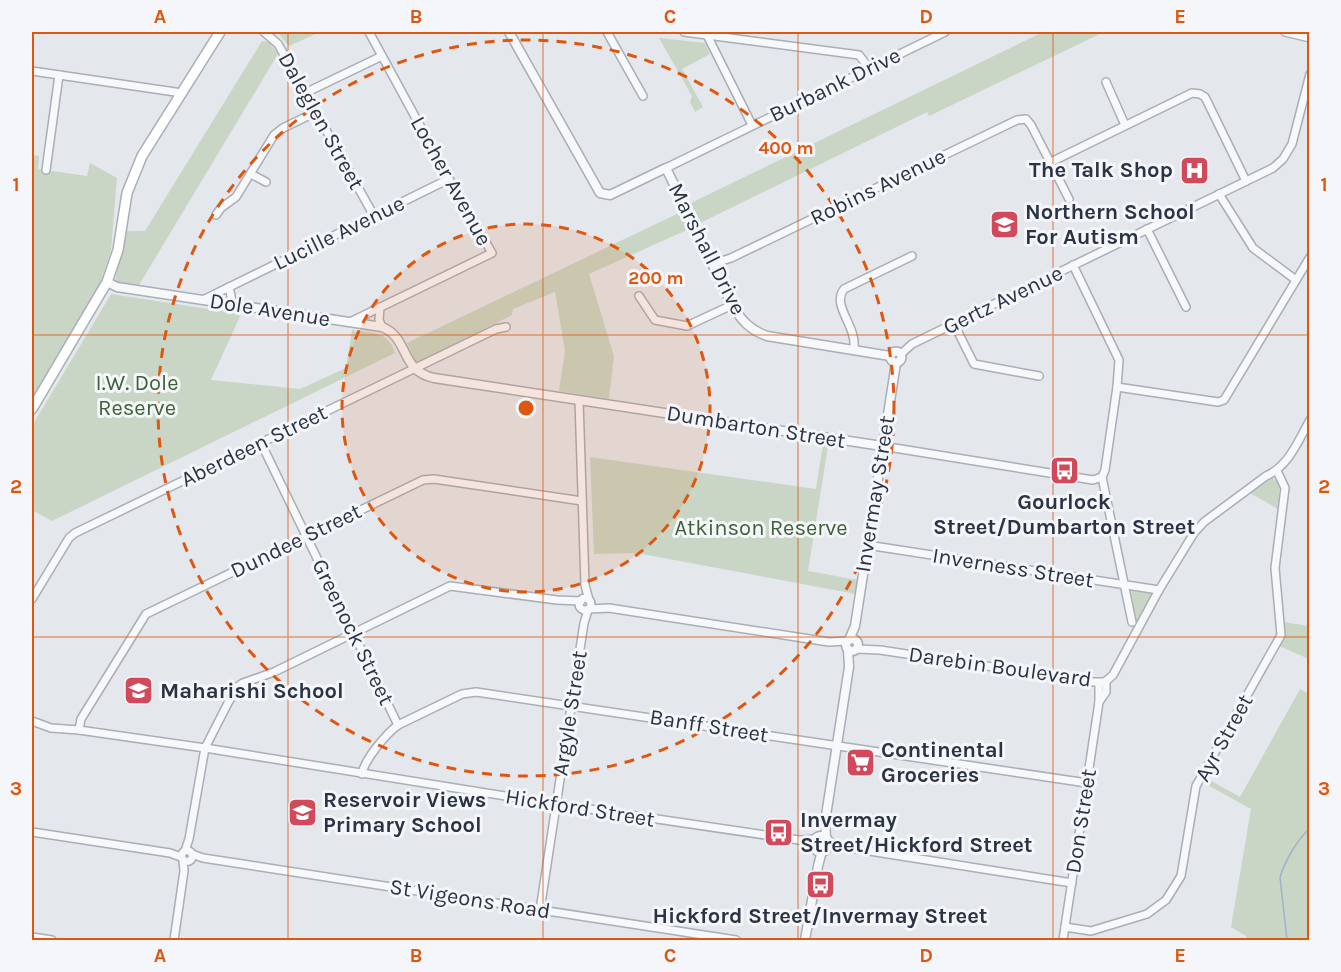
<svg xmlns="http://www.w3.org/2000/svg" width="1341" height="972" viewBox="0 0 1341 972" font-family="Karla,sans-serif">
<style>
.green{fill:#c9d6c5}
.lines{fill:none;stroke-linecap:round;stroke-linejoin:round}
.stream{stroke:#9fb4cc;stroke-width:1.5}
.minor-casing{stroke:#a9aeb7;stroke-width:10}
.tertiary-casing{stroke:#a9aeb7;stroke-width:11}
.secondary-casing{stroke:#a9aeb7;stroke-width:12}
.minor{stroke:#f7f8fa;stroke-width:7}
.tertiary{stroke:#f7f8fa;stroke-width:8}
.secondary{stroke:#fff;stroke-width:9}
.grid{fill:none;stroke:#df570f;stroke-width:1.5;stroke-opacity:0.55}
.ring{fill:none;stroke:#df570f;stroke-width:3;stroke-dasharray:10 8}
.labels{text-anchor:middle;dominant-baseline:central;stroke-width:6;stroke-linejoin:round;paint-order:stroke}
.street-label{font-size:22px;fill:#2b3445;stroke:#f4f6f9}
.poi-label{font-size:22px;font-weight:bold;fill:#2b3445;stroke:#f4f6f9;text-anchor:start}
.park-label{font-size:22px;fill:#3f6138;stroke:#f4f6f9}
.centre{fill:#df570f;stroke:#f4f6f9;stroke-width:3}
.ring-label{font-size:18px;text-anchor:middle;font-weight:bold;fill:#df570f;stroke:#f4f6f9;stroke-width:6;stroke-linejoin:round;paint-order:stroke}
.neatline{fill:none;stroke:#df570f;stroke-width:2}
.grid-label{font-size:20px;text-anchor:middle;font-weight:bold;fill:#df570f}
</style>
<rect width="100%" height="100%" fill="#e4e7ec"/>
<g class="green">
<polygon points="277,32 320,32 289,46"/>
<polygon points="1043,32 1104,32 929,116 927,112 700,223 691,203"/>
<polygon points="659,38 705,43 710,54 682,69 703,107 695,112 690,102 692,96"/>
<polygon points="262,41 269,42 278,54 139,285 115,282 124,231 145,231"/>
<polygon points="32,155 39,156 38,169 87,176 90,163 117,178 111,250 98,289 32,399"/>
<polygon points="681,212 689,229 589,274 614,356 609,399 559,391 565,351 555,292 513,309 512,315 417,364 407,343"/>
<path d="M111,294L241,314L211,380L300,389L346,368L352,330C371,333 389,331 395,353L52,521L32,510V426Z"/>
<polygon points="823,444 828,446 808,571 858,580 856,594 637,553 594,554 590,457 816,489"/>
<polygon points="1272,478 1280,483 1278,509 1250,493"/>
<polygon points="1131,590 1155,594 1137,626"/>
<polygon points="1283,622 1309,626 1309,659 1279,646"/>
<polygon points="1300,689 1309,694 1309,940 1247,940 1246,936 1231,927 1251,809 1202,782 1204,777 1240,797"/>
</g>
<g class="lines">
<path class="stream" d="M1287,940L1280,877C1285,861 1297,840 1310,828"/>
<defs>
<g id="minor">
<polyline points="264,32 278,44 374,216"/>
<polyline points="607,32 643,96"/>
<polyline points="684,32 859,55 869,68"/>
<polyline points="1285,32 1310,38"/>
<polyline points="707,35 752,125"/>
<polyline points="32,71 182,93"/>
<polyline points="1106,82 1125,125"/>
<polyline points="305,93 382,56"/>
<polyline points="1051,162 1192,93 1200,94 1205,97 1246,181"/>
<polyline points="666,168 945,32"/>
<polyline points="46,170 59,75"/>
<polyline points="251,174 266,182"/>
<polyline points="1219,194 1253,248 1296,280"/>
<polyline points="216,215 221,208 236,197 274,135 283,128 316,112"/>
<polyline points="1147,229 1186,307"/>
<polyline points="712,264 731,258 1017,120 1026,119 1031,125 1069,199"/>
<polyline points="1073,265 1119,360 1117,387 1105,470 1102,477 1132,622"/>
<polyline points="229,287 233,305"/>
<polyline points="639,296 655,320 687,326 732,305"/>
<polyline points="203,300 449,179"/>
<polyline points="380,307 379,320 382,327"/>
<polyline points="350,322 492,253 449,179 369,32"/>
<polyline points="954,324 974,364 1039,376"/>
<path d="M854,349C857,325 831,306 844,289L912,256"/>
<polyline points="901,354 912,344 1273,168 1283,159 1292,144 1310,74"/>
<polyline points="1117,387 1218,402 1224,400 1310,257"/>
<polyline points="579,400 585,585 589,600"/>
<polyline points="261,443 398,725"/>
<polyline points="882,446 1093,480 1102,477"/>
<polyline points="867,545 1159,590"/>
<circle cx="585" cy="604" r="6"/>
<polyline points="32,599 69,538 75,533 496,329 506,327"/>
<polyline points="589,609 609,608 829,642 847,641"/>
<path d="M857,649L880,650L1093,682H1105L1113,675L1159,590L1194,533L1204,522L1266,476C1289,466 1298,441 1310,420"/>
<polyline points="1099,702 1106,692 1106,681"/>
<polyline points="32,721 51,728 79,730 205,748 562,805 799,840 813,846"/>
<polyline points="79,730 81,719 146,614 423,480 434,479 582,501"/>
<path d="M362,774C364,760 386,734 398,725L462,694L476,692L1087,783"/>
<polyline points="32,832 170,853 181,857"/>
<polyline points="802,840 815,839"/>
<polyline points="828,841 844,847 1072,883"/>
<circle cx="187" cy="856" r="5.5"/>
<polyline points="185,851 189,839 205,748 228,703 237,687 243,683 274,672 450,586 557,600 581,601"/>
<polyline points="192,854 203,858 736,940"/>
<polyline points="540,910 584,623 588,610"/>
<polyline points="1065,927 1091,931 1147,914 1166,900 1181,876 1196,786 1281,635 1275,568 1285,488 1277,471"/>
<polyline points="32,937 52,940"/>
<polyline points="174,940 184,871 183,860"/>
<polyline points="1063,940 1099,702 1099,683"/>
</g>
<g id="tertiary">
<path d="M509,32L600,193L610,195L666,168L732,305C742,321 750,330 767,336L890,356"/>
<path d="M107,282L117,287L382,327C410,338 399,370 434,378L882,446"/>
<circle cx="896" cy="357" r="5.5"/>
<circle cx="852" cy="645" r="6"/>
<polyline points="849,640 855,626 896,363"/>
<circle cx="821" cy="844" r="8"/>
<polyline points="826,838 825,822 849,667 848,650"/>
<polyline points="805,940 818,866 822,851"/>
</g>
<polyline id="secondary" points="32,409 107,282 118,250 127,193 142,156 220,32"/>
</defs>
<use href="#minor" class="minor-casing"/>
<use href="#tertiary" class="tertiary-casing"/>
<use href="#secondary" class="secondary-casing"/>
<use href="#minor" class="minor"/>
<use href="#tertiary" class="tertiary"/>
<use href="#secondary" class="secondary"/>
</g>
<path class="grid" d="M288,32V940M543,32V940M798,32V940M1053,32V940M32,335H1310M32,637H1310"/>
<circle cx="526" cy="408" r="184" fill="#df570f" fill-opacity=".12"/>
<g class="ring">
<circle cx="526" cy="408" r="184"/>
<circle cx="526" cy="408" r="368"/>
</g>
<defs>
<symbol id="hospital-square" viewBox="-11 -11 22 22"><rect x="-9" y="-9" width="18" height="18" rx="4" fill="#d1495b" stroke="#f4f6f9"/><path d="M-5-5h3v3.5h4V-5h3V5h-3V1.5h-4V5h-3Z" fill="#fff"/></symbol>
<symbol id="school-square" viewBox="-11 -11 22 22"><rect x="-9" y="-9" width="18" height="18" rx="4" fill="#d1495b" stroke="#f4f6f9"/><path d="M0-5L7-2L0 1L-7-2ZM-4 1L0 2.5L4 1V4Q0 6-4 4Z" fill="#fff"/></symbol>
<symbol id="bus-square" viewBox="-11 -11 22 22"><rect x="-9" y="-9" width="18" height="18" rx="4" fill="#d1495b" stroke="#f4f6f9"/><path d="M-5-6H5V4H4V6H2V4H-2V6H-4V4H-5ZM-3.5-4V0h7V-4ZM-3.5 1.2v1.5H-2V1.2ZM2 1.2v1.5H3.5V1.2Z" fill="#fff"/></symbol>
<symbol id="supermarket-square" viewBox="-11 -11 22 22"><rect x="-9" y="-9" width="18" height="18" rx="4" fill="#d1495b" stroke="#f4f6f9"/><path d="M-6-5.5h2.5l.6 2H6L4.5 2H-2.5L-4.4-4H-6ZM-1.5 3.2a1.3 1.3 0 1 0 .1 0ZM3 3.2a1.3 1.3 0 1 0 .1 0Z" fill="#fff"/></symbol>
</defs>
<g fill-rule="evenodd">
<use href="#hospital-square" x="1178" y="154" width="33" height="33"/>
<use href="#school-square" x="988" y="208" width="33" height="33"/>
<use href="#bus-square" x="1048" y="454" width="33" height="33"/>
<use href="#school-square" x="122" y="674" width="33" height="33"/>
<use href="#supermarket-square" x="844" y="746" width="33" height="33"/>
<use href="#school-square" x="286" y="796" width="33" height="33"/>
<use href="#bus-square" x="762" y="816" width="33" height="33"/>
<use href="#bus-square" x="804" y="868" width="33" height="33"/>
</g>
<g class="labels">
<g class="street-label">
<text transform="translate(835 85) rotate(-26)">Burbank Drive</text>
<text transform="translate(321 121) rotate(61)">Daleglen Street</text>
<text transform="translate(451 181) rotate(61)">Locher Avenue</text>
<text transform="translate(878 187) rotate(-26)">Robins Avenue</text>
<text transform="translate(339 233) rotate(-26)">Lucille Avenue</text>
<text transform="translate(707 249) rotate(63)">Marshall Drive</text>
<text transform="translate(1003 300) rotate(-26)">Gertz Avenue</text>
<text transform="translate(270 310) rotate(9)">Dole Avenue</text>
<text transform="translate(756 427) rotate(9)">Dumbarton Street</text>
<text transform="translate(254 446) rotate(-26)">Aberdeen Street</text>
<text transform="translate(875 494) rotate(-81)">Invermay Street</text>
<text transform="translate(296 541) rotate(-26)">Dundee Street</text>
<text transform="translate(1013 568) rotate(9)">Inverness Street</text>
<text transform="translate(353 632) rotate(64)">Greenock Street</text>
<text transform="translate(1000 667) rotate(8)">Darebin Boulevard</text>
<text transform="translate(570 713) rotate(-81)">Argyle Street</text>
<text transform="translate(709 726) rotate(9)">Banff Street</text>
<text transform="translate(1224 738) rotate(-61)">Ayr Street</text>
<text transform="translate(580 808) rotate(9)">Hickford Street</text>
<text transform="translate(1081 821) rotate(-81)">Don Street</text>
<text transform="translate(470 899) rotate(9)">St Vigeons Road</text>
</g>
<g class="poi-label">
<text x="1173" y="170" text-anchor="end">The Talk Shop</text>
<text x="1025" y="212">Northern School<tspan x="1025" dy="25">For Autism</tspan></text>
<text x="1064" y="502" text-anchor="middle">Gourlock<tspan x="1064" dy="25">Street/Dumbarton Street</tspan></text>
<text x="160" y="691">Maharishi School</text>
<text x="881" y="750">Continental<tspan x="881" dy="25">Groceries</tspan></text>
<text x="323" y="800">Reservoir Views<tspan x="323" dy="25">Primary School</tspan></text>
<text x="800" y="820">Invermay<tspan x="800" dy="25">Street/Hickford Street</tspan></text>
<text x="820" y="916" text-anchor="middle">Hickford Street/Invermay Street</text>
</g>
<g class="park-label">
<text x="137" y="383">I.W. Dole<tspan x="137" dy="25">Reserve</tspan></text>
<text x="761" y="528">Atkinson Reserve</text>
</g>
</g>
<circle cx="526" cy="408" r="9" class="centre"/>
<g class="ring-label">
<text x="786" y="154">400 m</text>
<text x="656" y="284">200 m</text>
</g>
<rect width="1341" height="972" fill="none" stroke="#f4f6f9" stroke-width="66"/>
<rect x="33" y="33" width="1275" height="906" class="neatline"/>
<g class="grid-label">
<text x="160" y="23">A</text>
<text x="416" y="23">B</text>
<text x="670" y="23">C</text>
<text x="926" y="23">D</text>
<text x="1180" y="23">E</text>
<text x="16" y="191">1</text>
<text x="1324" y="191">1</text>
<text x="16" y="493">2</text>
<text x="1324" y="493">2</text>
<text x="16" y="795">3</text>
<text x="1324" y="795">3</text>
<text x="160" y="962">A</text>
<text x="416" y="962">B</text>
<text x="670" y="962">C</text>
<text x="926" y="962">D</text>
<text x="1180" y="962">E</text>
</g>
</svg>
